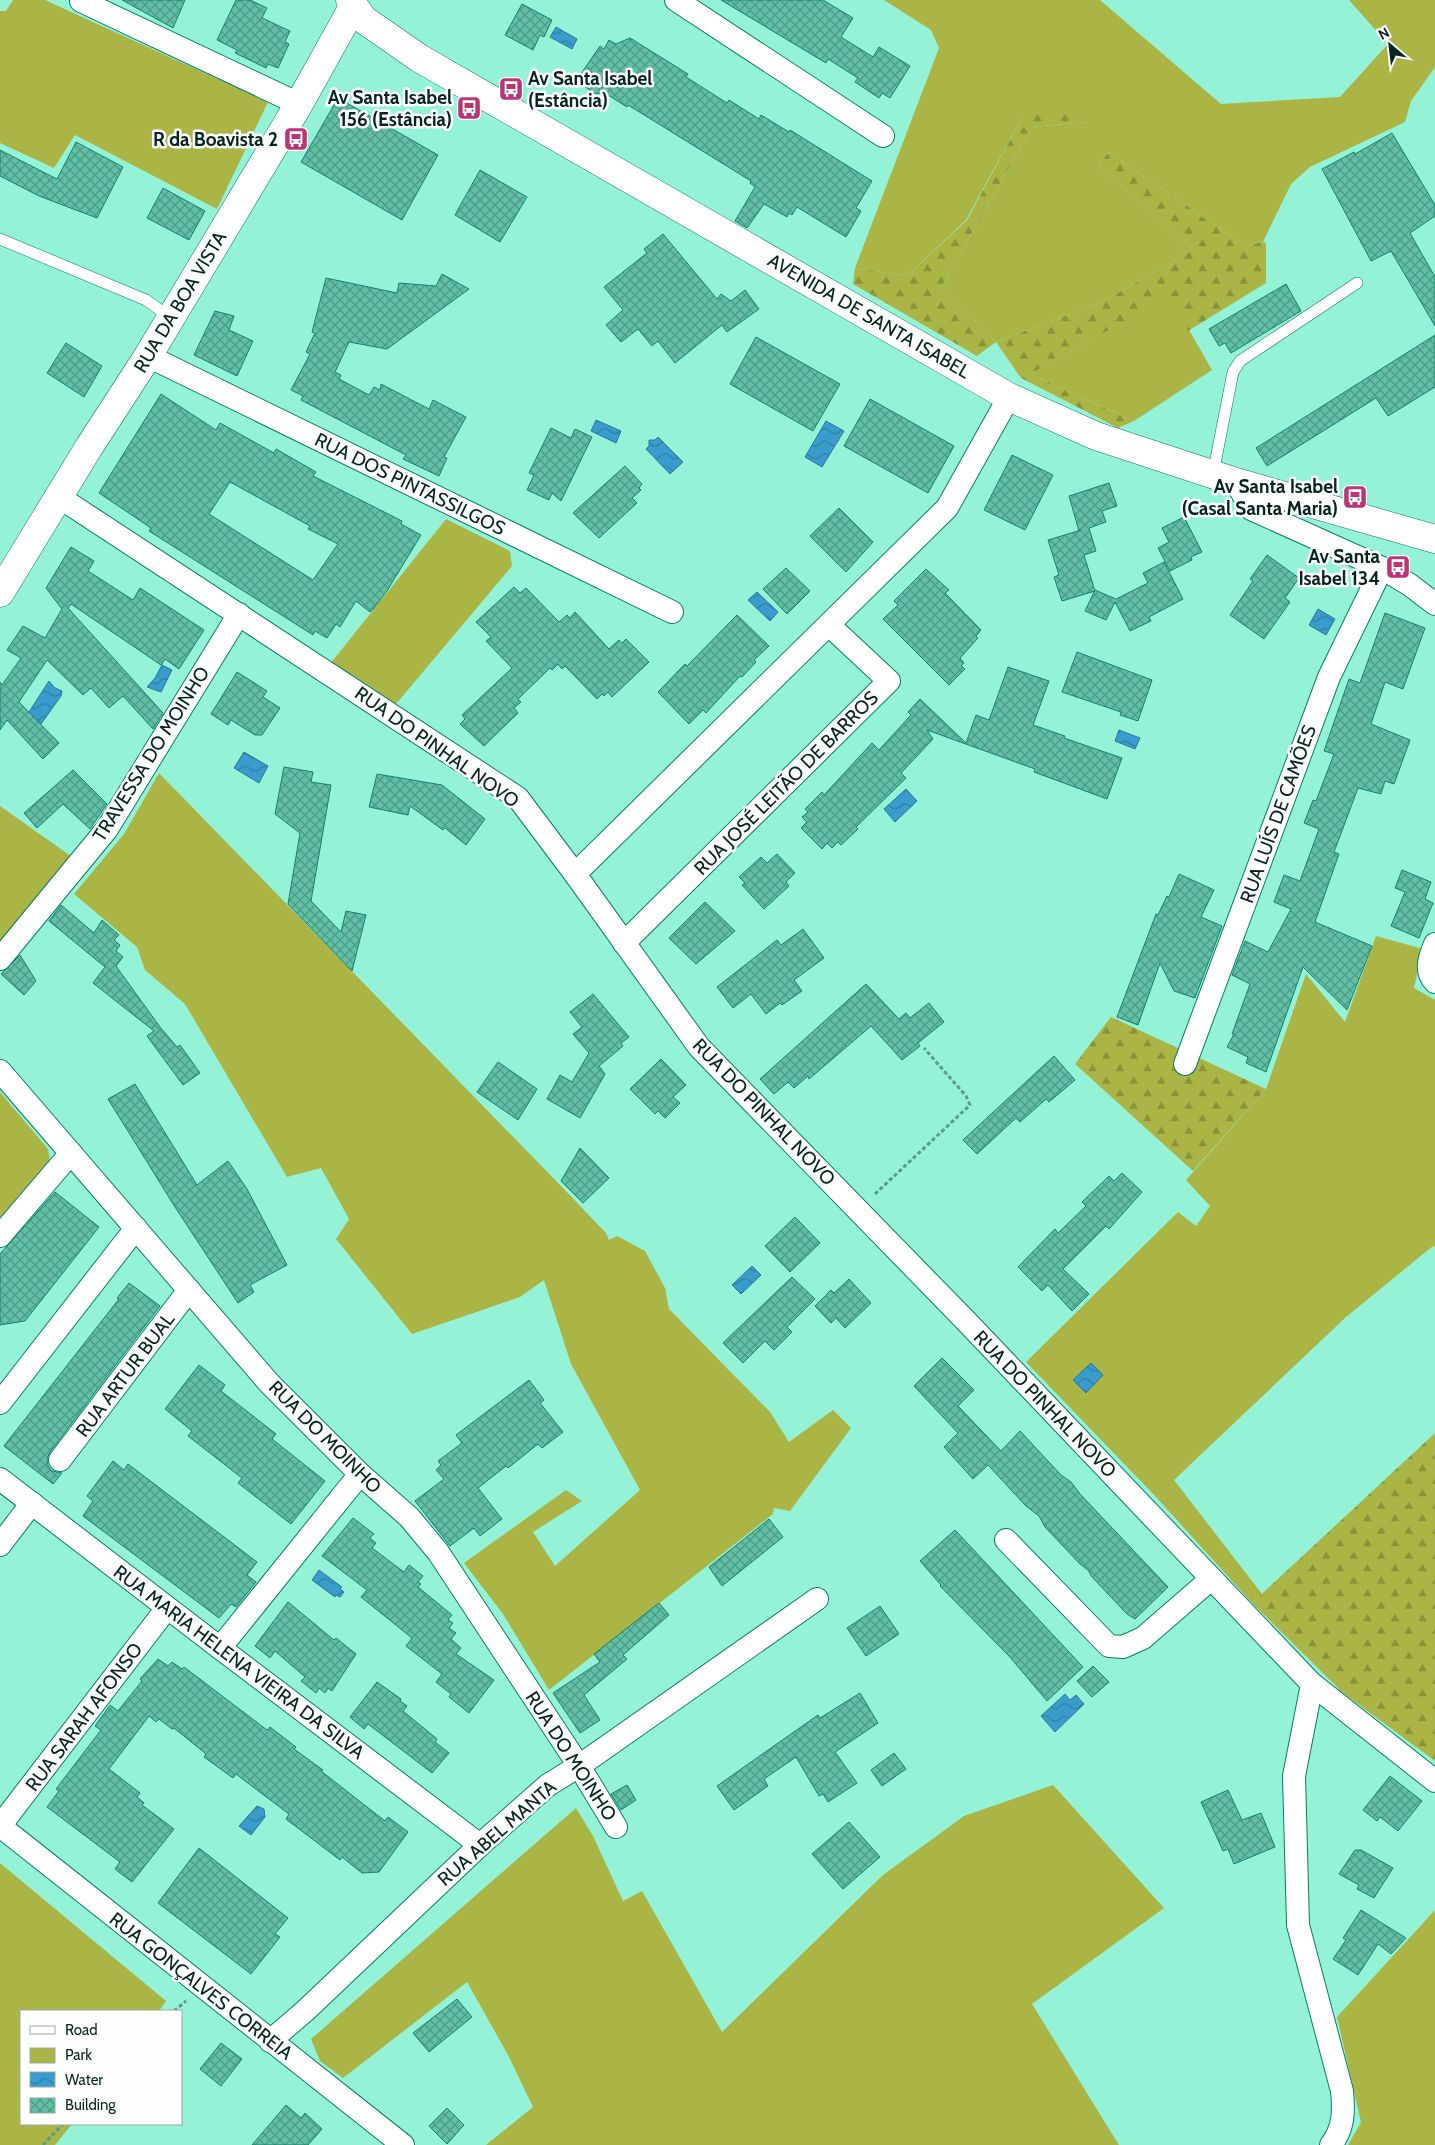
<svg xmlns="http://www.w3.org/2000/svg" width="1435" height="2145" viewBox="0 0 1435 2145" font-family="Cabin,sans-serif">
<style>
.green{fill:#abb546}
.forest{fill:url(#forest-firs)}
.water{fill:url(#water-waves);stroke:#2a7898}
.building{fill:url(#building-cross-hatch);stroke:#16836c;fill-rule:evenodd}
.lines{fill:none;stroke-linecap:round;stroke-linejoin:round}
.lane-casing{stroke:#087d66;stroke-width:12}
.street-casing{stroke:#087d66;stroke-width:24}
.secondary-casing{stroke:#087d66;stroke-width:29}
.path{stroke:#589c89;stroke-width:3;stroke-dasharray:4 2.5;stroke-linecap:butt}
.lane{stroke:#fff;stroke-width:11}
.street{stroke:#fff;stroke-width:22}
.secondary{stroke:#fff;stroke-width:28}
.labels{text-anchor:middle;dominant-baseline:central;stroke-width:5;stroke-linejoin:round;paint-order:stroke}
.poi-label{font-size:19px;font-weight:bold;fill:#06251e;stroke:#fefefe;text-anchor:end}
.street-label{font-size:19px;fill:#06251e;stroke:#fefefe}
</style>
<defs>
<pattern id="forest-firs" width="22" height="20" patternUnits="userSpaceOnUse" patternTransform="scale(1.25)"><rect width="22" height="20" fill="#abb546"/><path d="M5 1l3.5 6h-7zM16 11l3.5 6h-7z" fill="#89933a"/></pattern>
<pattern id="water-waves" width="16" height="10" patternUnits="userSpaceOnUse" patternTransform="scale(1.25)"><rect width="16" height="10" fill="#3a9ccc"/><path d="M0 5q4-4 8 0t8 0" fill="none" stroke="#2f7fa5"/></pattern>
<pattern id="building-cross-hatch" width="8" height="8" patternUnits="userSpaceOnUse" patternTransform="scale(1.25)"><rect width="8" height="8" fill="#60bfa5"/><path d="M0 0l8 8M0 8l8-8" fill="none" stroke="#4d9b86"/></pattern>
</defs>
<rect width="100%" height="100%" fill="#94f3d7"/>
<g class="green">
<polygon points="13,0 45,0 268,102 217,209 75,135 54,168 0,143 0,11 6,11"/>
<polygon points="884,0 1100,0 1221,104 1340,97 1388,44 1349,0 1435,0 1435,67 1411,101 1405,122 1310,167 1291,184 1263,242 1245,246 1109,152 1098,165 1193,249 1104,301 996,342 941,288 1032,127 1087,122 1023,116 966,220 907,276 855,268 939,48 931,30"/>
<polygon points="1169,295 1212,370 1134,421 1030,374"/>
<polygon points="446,519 510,551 512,566 396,704 330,664"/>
<polygon points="159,773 560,1185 606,1233 609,1240 617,1236 645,1251 665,1288 669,1309 770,1412 789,1442 833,1410 851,1428 790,1511 774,1508 773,1514 549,1690 503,1614 464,1563 566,1490 582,1501 533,1532 555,1566 640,1490 571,1364 544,1280 520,1297 412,1334 336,1239 349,1219 321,1168 287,1177 185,1004 145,970 137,947 74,894 124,834"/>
<polygon points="0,806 75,859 0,944"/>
<polygon points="1376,936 1423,949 1414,988 1435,1000 1435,1247 1433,1246 1346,1317 1174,1480 1262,1594 1252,1603 1156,1497 1026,1362 1178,1212 1196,1226 1210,1206 1186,1180 1266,1089 1306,974 1345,1022"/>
<polygon points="0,1092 48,1149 51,1165 0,1226"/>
<polygon points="1053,1785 1164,1908 1032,2004 1119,2145 486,2145 533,2107 508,2055 467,1982 343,2078 320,2061 311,2039 576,1808 593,1836 623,1901 642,1891 722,2032 883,1875 964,1816"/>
<polygon points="0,1863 166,2001 159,2011 21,2011 21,2124 72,2124 55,2145 0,2145"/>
<polygon points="1435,1910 1435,2145 1348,2145 1361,2122 1337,2017"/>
</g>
<g class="forest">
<polygon points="1087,112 1087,122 1032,127 941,288 996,342 1104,301 1193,249 1098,165 1109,152 1245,246 1263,242 1266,243 1266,283 1188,331 1169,296 1030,374 1134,421 1118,428 1021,378 996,342 977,356 853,284 855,268 907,276 967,220 1023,116"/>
<polygon points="1111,1017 1266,1089 1193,1171 1075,1064"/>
<polygon points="1435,1433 1435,1761 1343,1693 1252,1603"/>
</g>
<g class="water">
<polygon points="556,27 577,39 572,49 550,37"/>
<polygon points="596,420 621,431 616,443 591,431"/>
<polygon points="826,421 844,431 822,467 805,457"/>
<polygon points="658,437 683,462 670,474 646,449 649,446 649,440 655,440"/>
<polygon points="757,592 778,612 770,621 748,600"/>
<polygon points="1318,609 1335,619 1326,635 1309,625"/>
<polygon points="162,665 172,670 161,692 147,687 155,678"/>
<polygon points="49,681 55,688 62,691 61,696 41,724 29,712"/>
<polygon points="1119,730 1140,738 1135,749 1115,741"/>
<polygon points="244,752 268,766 259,783 234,768"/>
<polygon points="906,789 917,801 895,822 884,809"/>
<polygon points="752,1266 761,1275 741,1294 732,1285"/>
<polygon points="1091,1363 1103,1375 1086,1393 1073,1380"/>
<polygon points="319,1570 342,1587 340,1589 344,1592 340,1597 336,1595 335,1597 312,1580"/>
<polygon points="1065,1694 1070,1700 1076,1695 1084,1704 1055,1732 1041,1716"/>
<polygon points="257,1806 264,1809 265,1817 251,1835 239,1826"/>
</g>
<g class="building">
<polygon points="122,0 185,0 173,28"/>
<polygon points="236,0 250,0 267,8 262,18 290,31 285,42 289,44 278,68 268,64 266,68 235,53 237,50 217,40"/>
<polygon points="721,0 823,0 853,18 841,37 873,57 879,47 910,66 890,98 882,93 879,98 855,82 858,78 828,59 826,63"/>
<polygon points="522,4 552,20 544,37 540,35 533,50 505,35"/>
<polygon points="630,38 688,74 686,77 727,103 729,100 759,119 761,115 789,132 790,130 872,181 856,208 861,211 846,237 797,207 792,215 789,213 787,217 764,204 747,228 735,221 755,187 750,183 751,181 628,105 627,107 605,93 596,94 576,81 600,46 604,49 609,40 616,44"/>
<polygon points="338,98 438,155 402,220 301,162"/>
<polygon points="1392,133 1435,205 1435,216 1410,233 1435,277 1435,326 1391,251 1371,261 1322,169 1354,152 1355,154"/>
<polygon points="76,142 123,167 97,218 39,196 0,176 0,150 57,179"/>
<polygon points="480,170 527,197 500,242 455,215"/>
<polygon points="163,188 205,211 189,240 147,218"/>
<polygon points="663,234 717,299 721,294 731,301 745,290 759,309 727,332 722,325 675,363 658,341 652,346 638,329 621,342 606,325 623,310 604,287 647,253 644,249"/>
<polygon points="442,274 469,289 387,349 349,342 335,372 341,375 339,379 369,395 374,387 380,390 381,384 429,409 433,400 466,417 444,457 447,458 439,476 403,459 406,455 301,400 303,396 291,390 310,354 306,352 315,333 312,332 326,278 397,293 399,283 436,286"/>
<polygon points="1286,284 1301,311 1231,353 1225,343 1219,346 1209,329"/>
<polygon points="215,311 234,316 229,330 253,341 237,376 194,355"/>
<polygon points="1435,335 1435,387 1388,416 1376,398 1267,466 1256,448"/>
<polygon points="756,337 840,384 813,431 730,384"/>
<polygon points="66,343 102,366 84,397 47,373"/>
<path d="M161,394L216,430L220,423L274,453L276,449L316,472L313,476L402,521L401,524L421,535L387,591L374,608L370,612L356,601L340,627L336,624L327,638L315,631L313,635L149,531L151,528L99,493ZM230,482L310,526L308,529L338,544L313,580L209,514Z"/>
<polygon points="870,399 954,446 928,493 844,446"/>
<polygon points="551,428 571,438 575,429 592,437 561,501 552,493 549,500 527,490 534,475 529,473"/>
<polygon points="1012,455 1053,475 1025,530 984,510"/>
<polygon points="625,466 642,484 639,488 641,490 632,498 637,503 599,538 573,513"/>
<polygon points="1109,483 1117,506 1102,511 1106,522 1089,528 1096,551 1084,555 1095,591 1062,601 1054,577 1059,575 1048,540 1081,530 1079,531 1069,496"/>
<polygon points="839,508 873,542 846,572 810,536"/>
<polygon points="1184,517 1202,552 1191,557 1192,560 1170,571 1158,548 1169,542 1162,528"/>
<polygon points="71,547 94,561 88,571 133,600 140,588 204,630 179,669 165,659 161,665 71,604 68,608 163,713 153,729 123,696 109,708 91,688 83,695 47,660 19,702 59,743 43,759 7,720 0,730 0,682 2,685 21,658 7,650 23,626 45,638 62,609 46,588"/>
<polygon points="1267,555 1299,578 1285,598 1290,602 1264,639 1230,615 1253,581 1250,579"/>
<polygon points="1164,562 1183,599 1149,617 1151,621 1130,631 1115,602 1106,620 1085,611 1095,590 1116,599 1148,583 1143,573"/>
<polygon points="786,568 810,591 787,614 763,589"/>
<polygon points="926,569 949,590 945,593 981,630 976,636 978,638 960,658 964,663 961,666 965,669 949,685 883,619 898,605 894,601"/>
<polygon points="514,587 520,593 526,588 559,622 567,615 570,618 575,612 609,649 619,640 622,643 626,639 649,662 612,697 608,692 604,696 602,694 597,699 565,666 562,669 558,664 552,670 550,668 518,699 521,702 514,708 518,713 484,746 460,724 465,719 462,715 512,668 486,641 491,637 476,622"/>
<polygon points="1385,613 1425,628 1403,689 1385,682 1371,724 1410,740 1394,784 1385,781 1381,794 1358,788 1334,852 1339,854 1315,922 1372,946 1347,1010 1303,967 1266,1072 1246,1063 1248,1057 1227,1047 1234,1034 1232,1034 1250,984 1232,975 1245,941 1268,952 1291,909 1274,902 1284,875 1300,881 1319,829 1304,823 1313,800 1316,801 1334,754 1324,751 1349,679 1360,683"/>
<polygon points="737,615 769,646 754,660 756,662 742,677 740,676 706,713 703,710 689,724 658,692 685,664 687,666"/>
<polygon points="1077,652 1152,680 1138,721 1120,715 1121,712 1062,692"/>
<polygon points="1008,667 1049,681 1033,725 1065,736 1064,738 1122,758 1107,799 1034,772 1035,769 927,730 933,739 901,773 906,778 856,827 858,829 841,845 838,842 832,848 827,843 822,849 801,828 807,822 802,817 808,812 805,809 822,792 824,795 872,743 879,750 911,715 908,712 920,699 966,743 976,715 989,720"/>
<polygon points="237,672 267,691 263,697 280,708 262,735 255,735 231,720 228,725 211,714"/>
<polygon points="284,767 313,772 311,782 331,785 311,901 341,932 346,911 366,915 352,971 288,904 300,833 275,814"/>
<polygon points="73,770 107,804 90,829 63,804 37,828 24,813"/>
<polygon points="377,774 442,785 485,819 466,845 445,828 443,830 410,806 408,815 369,807"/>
<polygon points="777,854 795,873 786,882 789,886 764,909 742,885 745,883 739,877 761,857 767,863"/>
<polygon points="1402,870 1431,882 1425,899 1433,903 1419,938 1391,926 1405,892 1395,888"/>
<polygon points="1179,874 1214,890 1201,917 1222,926 1195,998 1174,991 1160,963 1138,1025 1117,1017 1156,914 1158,915 1167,896 1169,897"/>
<polygon points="705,902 735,931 696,964 669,938"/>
<polygon points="61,905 94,933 102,920 119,935 114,940 120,945 116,951 123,957 116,966 160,1027 177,1047 180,1045 200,1073 183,1085 147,1036 154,1031 93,983 105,967 49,921"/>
<polygon points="803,929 824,958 794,980 802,991 782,1005 780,1003 766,1014 751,994 733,1008 717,987 777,940 781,945"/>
<polygon points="20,955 36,981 24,995 1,974"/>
<polygon points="866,984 899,1019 906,1013 910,1018 929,1003 944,1022 918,1043 920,1046 902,1060 871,1026 809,1079 808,1076 794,1088 788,1082 774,1094 760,1079"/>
<polygon points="593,994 629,1037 621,1043 623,1046 599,1066 605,1074 580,1118 547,1099 560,1075 572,1082 589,1053 573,1034 582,1027 570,1012"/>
<polygon points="1054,1056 1075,1080 1049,1102 1046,1099 1020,1122 1016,1118 977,1154 963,1140"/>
<polygon points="661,1059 686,1085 673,1097 680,1103 665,1118 658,1111 655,1114 630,1089"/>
<polygon points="498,1062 537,1089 518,1120 477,1092"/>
<polygon points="135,1084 197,1185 228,1161 247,1189 287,1265 250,1285 254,1292 238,1303 175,1207 108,1099"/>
<polygon points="580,1148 609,1178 583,1203 561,1181"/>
<polygon points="1122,1173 1142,1192 1109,1229 1106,1226 1063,1269 1089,1294 1072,1311 1048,1285 1042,1291 1018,1267 1055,1229 1058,1233 1086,1206 1082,1202 1109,1176 1114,1181"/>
<polygon points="55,1192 99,1227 25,1321 0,1325 0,1254"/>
<polygon points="795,1217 820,1243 790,1272 765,1246"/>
<polygon points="792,1277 815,1299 787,1327 792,1332 774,1350 765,1341 743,1363 723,1343"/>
<polygon points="849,1279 871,1303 845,1328 836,1318 831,1323 815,1306 831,1290 834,1293"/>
<polygon points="129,1283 160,1306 50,1452 47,1459 48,1466 52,1471 62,1473 53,1484 4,1446 119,1299 117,1298"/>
<polygon points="942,1358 974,1390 958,1406 1001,1451 1020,1431 1061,1475 1071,1482 1080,1494 1168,1587 1135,1619 1127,1614 1092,1577 1088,1570 1080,1564 1045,1527 1039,1516 1026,1506 988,1465 973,1479 944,1447 958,1433 914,1386"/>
<polygon points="199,1365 225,1385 221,1391 276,1434 272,1439 325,1481 291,1524 238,1483 242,1478 188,1436 192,1431 165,1409"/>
<polygon points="529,1380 544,1400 540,1403 563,1432 542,1448 538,1444 508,1468 506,1466 478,1488 502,1519 480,1536 474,1528 450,1546 415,1501 444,1479 436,1470 441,1465 438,1461 462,1443 456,1435"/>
<polygon points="113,1461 124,1470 128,1464 257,1562 247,1575 256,1582 236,1607 231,1604 219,1618 83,1516 93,1501 87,1496"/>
<polygon points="353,1518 374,1534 370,1538 376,1543 372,1548 404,1572 409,1565 423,1576 418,1582 421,1584 418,1587 452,1615 448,1620 453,1623 449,1628 456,1633 451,1639 461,1648 456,1654 494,1680 469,1713 449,1697 451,1694 436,1682 442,1674 406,1646 412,1638 361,1597 367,1590 322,1556"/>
<polygon points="769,1519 783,1537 722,1586 709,1567"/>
<polygon points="955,1530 1083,1667 1047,1701 1009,1656 940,1586 941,1585 920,1561"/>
<polygon points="288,1602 334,1640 336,1638 356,1654 332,1691 328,1688 325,1693 319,1688 316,1693 301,1681 305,1677 275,1651 270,1658 255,1646"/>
<polygon points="659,1603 669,1615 623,1655 627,1659 584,1695 600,1720 580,1733 553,1693 600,1662 594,1654"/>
<polygon points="880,1606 899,1634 866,1656 847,1628"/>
<polygon points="158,1659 168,1666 172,1662 182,1669 184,1667 267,1730 270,1727 296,1747 294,1749 323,1770 321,1771 385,1821 388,1817 408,1832 379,1872 362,1873 342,1857 340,1860 286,1819 289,1814 261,1793 236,1774 233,1778 204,1757 206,1754 174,1728 172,1729 159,1719 156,1722 149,1716 109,1769 140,1793 137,1797 144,1803 142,1805 174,1829 132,1882 115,1869 120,1862 47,1807 59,1791 56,1789 101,1730 95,1726 110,1705 118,1711 142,1681 140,1679"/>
<polygon points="1093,1666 1109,1682 1092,1697 1077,1681"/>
<polygon points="377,1682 401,1699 400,1701 407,1706 403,1711 437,1739 435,1742 449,1753 432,1773 368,1724 364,1729 350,1717"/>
<polygon points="860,1693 878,1723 835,1752 857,1783 828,1802 823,1794 819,1796 796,1757 764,1779 768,1786 734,1810 717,1786 818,1715 820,1718"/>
<polygon points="894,1753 906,1769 882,1786 871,1770"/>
<polygon points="1390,1776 1422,1801 1398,1831 1380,1817 1377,1821 1363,1810"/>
<polygon points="627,1785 636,1800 621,1810 611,1794"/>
<polygon points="1228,1790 1242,1820 1261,1813 1275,1847 1234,1864 1228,1849 1223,1851 1201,1802"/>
<polygon points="849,1822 880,1857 843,1889 812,1854"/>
<polygon points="199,1848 288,1918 275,1934 280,1937 251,1974 158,1903"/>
<polygon points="1355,1850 1361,1850 1393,1868 1374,1898 1357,1889 1359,1885 1339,1874"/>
<polygon points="1361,1910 1406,1938 1391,1954 1378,1944 1358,1975 1333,1959 1346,1940 1343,1938"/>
<polygon points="457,1999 472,2017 429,2052 413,2033"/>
<polygon points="221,2043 242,2059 221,2086 200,2069"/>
<polygon points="286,2105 301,2118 305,2113 322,2129 308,2145 252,2145"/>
<polygon points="447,2108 464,2125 447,2144 429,2126"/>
</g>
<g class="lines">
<defs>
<g id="lane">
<polyline points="0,239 146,300 171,318"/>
<polyline points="1213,474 1233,372 1240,361 1357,283"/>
</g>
<g id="street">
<polyline points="676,0 883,136"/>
<polyline points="81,1 299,104"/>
<polyline points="148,356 672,612"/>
<polyline points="1236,482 1251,509 1382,568 1410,585 1435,604"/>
<polyline points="59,497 518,798 575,874 699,1047 967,1322 1312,1684 1435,1781"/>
<polyline points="575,874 947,508 1009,397"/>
<polyline points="624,943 889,681 829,625"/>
<path d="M1435,944C1430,956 1424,971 1435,982"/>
<polyline points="0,959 107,829 239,614"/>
<polyline points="1185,1064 1329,677 1382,568"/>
<polyline points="0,1071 269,1383 360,1474 409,1517 438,1552 579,1766 616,1827"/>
<polyline points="0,1236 71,1153"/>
<polyline points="0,1403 136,1228"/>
<polyline points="60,1460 189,1290"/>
<polyline points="0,1479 220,1648 480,1845"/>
<polyline points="1006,1540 1109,1646 1123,1647 1143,1638 1211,1579"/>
<polyline points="0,1545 32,1503"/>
<polyline points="220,1648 360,1474"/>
<path d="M1312,1684L1294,1776L1298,1925L1342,2091C1344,2111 1344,2128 1331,2145"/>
<polyline points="0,1826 403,2145"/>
<polyline points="0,1826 167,1608"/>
<polyline points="270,2041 305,2011 480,1845 548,1785 579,1766 817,1599"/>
</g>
<g id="secondary">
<polyline points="350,0 363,19 419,58 1009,397 1096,436 1236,482 1435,539"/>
<polyline points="0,593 89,447 148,356 299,104 353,7"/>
</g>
</defs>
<use href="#lane" class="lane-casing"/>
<use href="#street" class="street-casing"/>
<use href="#secondary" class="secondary-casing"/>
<g class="path">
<polyline points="875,1194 970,1105 966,1096 924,1048"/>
<polyline points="174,2011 186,2001"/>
<polyline points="43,2145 63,2124"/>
</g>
<use href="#lane" class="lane"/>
<use href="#street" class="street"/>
<use href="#secondary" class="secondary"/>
</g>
<defs>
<symbol id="bus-square" viewBox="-11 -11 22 22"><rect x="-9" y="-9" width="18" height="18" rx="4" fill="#ba3578" stroke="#fefefe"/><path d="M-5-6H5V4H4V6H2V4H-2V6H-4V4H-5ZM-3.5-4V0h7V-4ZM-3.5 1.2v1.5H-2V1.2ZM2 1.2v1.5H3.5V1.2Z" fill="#fff"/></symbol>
</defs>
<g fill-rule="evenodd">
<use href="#bus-square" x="497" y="75" width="28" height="28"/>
<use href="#bus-square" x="455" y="94" width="28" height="28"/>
<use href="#bus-square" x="282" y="125" width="28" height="28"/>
<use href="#bus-square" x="1341" y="483" width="28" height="28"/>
<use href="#bus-square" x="1384" y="553" width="28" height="28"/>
</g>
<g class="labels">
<g class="poi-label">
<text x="528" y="78" text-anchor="start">Av Santa Isabel<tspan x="528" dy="22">(Estância)</tspan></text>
<text x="452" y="97">Av Santa Isabel<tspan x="452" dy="22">156 (Estância)</tspan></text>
<text x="278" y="139">R da Boavista 2</text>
<text x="1338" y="486">Av Santa Isabel<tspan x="1338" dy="22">(Casal Santa Maria)</tspan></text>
<text x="1380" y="556">Av Santa<tspan x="1380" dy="22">Isabel 134</tspan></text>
</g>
<g class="street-label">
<text transform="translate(180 302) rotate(-59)">RUA DA BOA VISTA</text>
<text transform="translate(869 316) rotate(30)">AVENIDA DE SANTA ISABEL</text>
<text transform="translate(410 484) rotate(26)">RUA DOS PINTASSILGOS</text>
<text transform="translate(437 747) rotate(35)">RUA DO PINHAL NOVO</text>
<text transform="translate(151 754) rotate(-58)">TRAVESSA DO MOINHO</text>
<text transform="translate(786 783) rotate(-45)">RUA JOSÉ LEITÃO DE BARROS</text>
<text transform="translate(1278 814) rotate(-70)">RUA LUÍS DE CAMÕES</text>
<text transform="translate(764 1112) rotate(46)">RUA DO PINHAL NOVO</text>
<text transform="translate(125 1375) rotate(-53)">RUA ARTUR BUAL</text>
<text transform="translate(1045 1404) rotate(46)">RUA DO PINHAL NOVO</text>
<text transform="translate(325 1437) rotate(45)">RUA DO MOINHO</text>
<text transform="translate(239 1662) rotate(37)">RUA MARIA HELENA VIEIRA DA SILVA</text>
<text transform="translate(84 1717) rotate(-53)">RUA SARAH AFONSO</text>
<text transform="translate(571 1756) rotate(57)">RUA DO MOINHO</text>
<text transform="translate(497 1833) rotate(-41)">RUA ABEL MANTA</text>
<text transform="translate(201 1986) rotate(38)">RUA GONÇALVES CORREIA</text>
</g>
</g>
<rect x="20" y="2010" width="162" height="115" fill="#fefefe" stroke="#9ba7a4"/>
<rect x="30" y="2026" width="25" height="8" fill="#ffffff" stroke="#9ba7a4"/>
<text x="65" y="2035" font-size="15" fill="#06251e">Road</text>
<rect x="30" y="2048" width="25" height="15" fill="#abb546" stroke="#9ba7a4"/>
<text x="65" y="2060" font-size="15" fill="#06251e">Park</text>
<rect x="30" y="2072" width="25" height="15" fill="url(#water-waves)" stroke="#9ba7a4"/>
<text x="65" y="2085" font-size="15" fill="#06251e">Water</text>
<rect x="30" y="2098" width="25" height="15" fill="url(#building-cross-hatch)" stroke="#9ba7a4"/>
<text x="65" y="2110" font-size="15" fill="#06251e">Building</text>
<g transform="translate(1390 45) rotate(332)" stroke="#fefefe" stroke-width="4" paint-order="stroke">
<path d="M0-4L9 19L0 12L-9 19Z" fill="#06251e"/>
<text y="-8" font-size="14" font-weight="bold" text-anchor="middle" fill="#06251e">N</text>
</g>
</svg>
